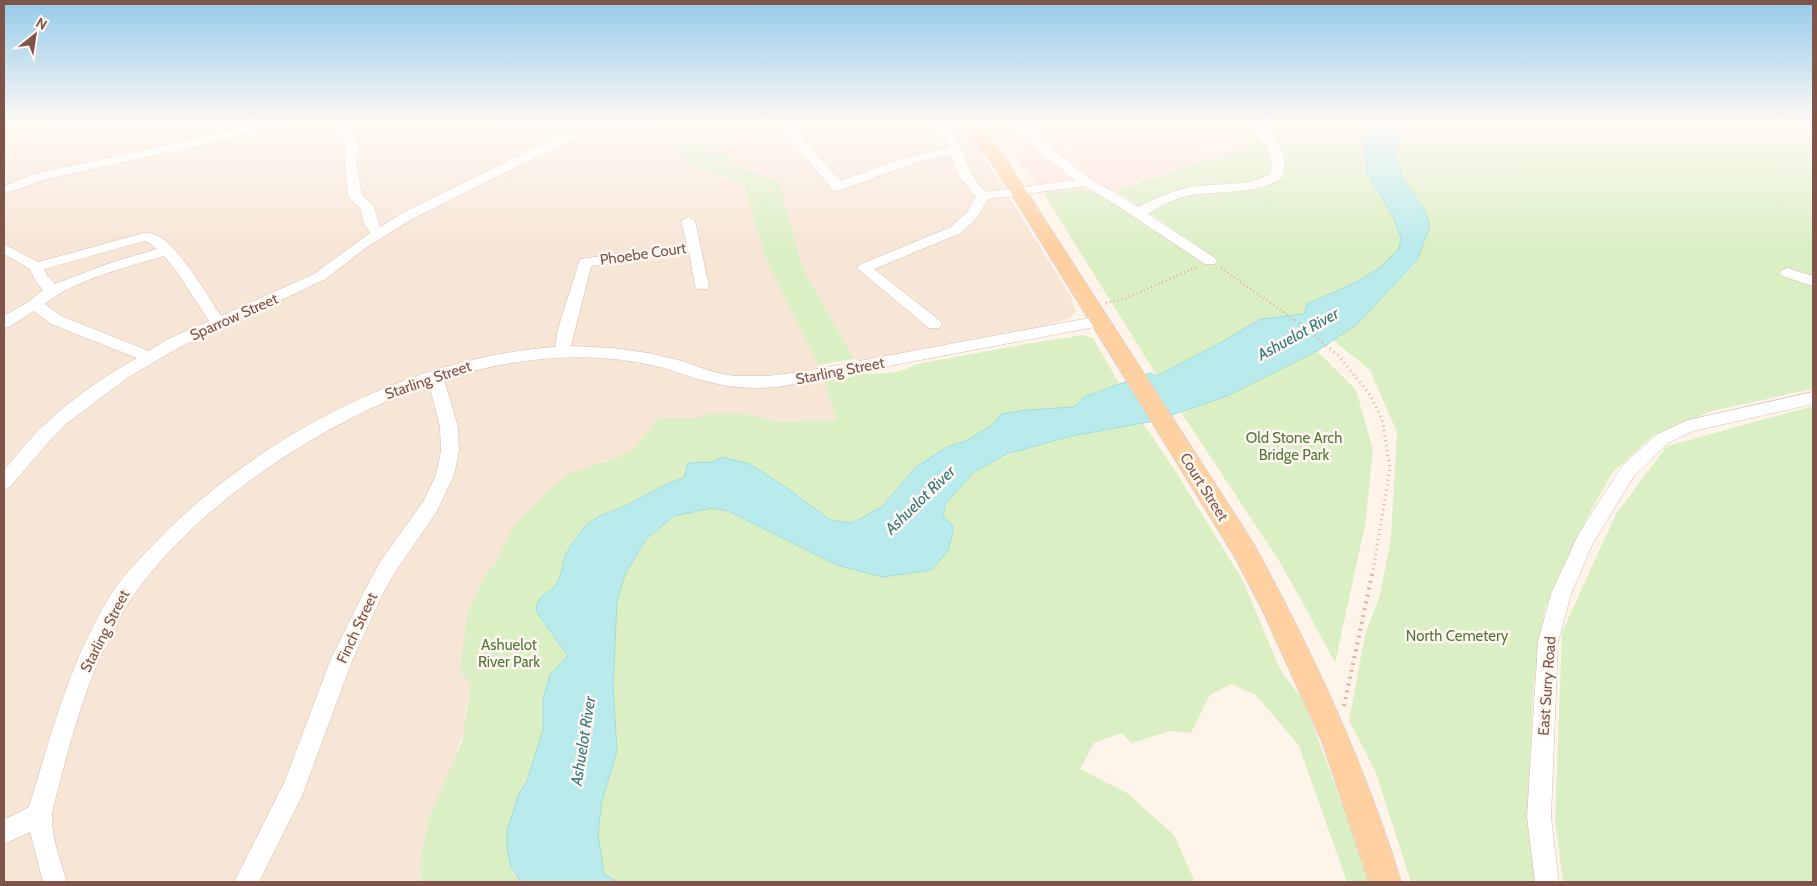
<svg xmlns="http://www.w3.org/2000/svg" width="1817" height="886" viewBox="0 0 1817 886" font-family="Cabin,sans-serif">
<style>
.residential{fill:#f7e5d6}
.commercial{fill:#ffe3dd}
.green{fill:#dbefc5}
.water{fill:#baebec;stroke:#9fdddf}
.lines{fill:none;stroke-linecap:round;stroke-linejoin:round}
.minor-casing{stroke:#d5bcaf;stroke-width:1}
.major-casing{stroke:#ddd3cf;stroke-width:2}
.path-far2{stroke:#deb09f;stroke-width:2.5;stroke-dasharray:1 3;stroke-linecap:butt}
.path-far1{stroke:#deb09f;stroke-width:3;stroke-dasharray:1 4;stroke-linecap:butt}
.path{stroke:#deb09f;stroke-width:4;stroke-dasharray:2 5;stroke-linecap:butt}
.minor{fill:#fff;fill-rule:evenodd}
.major{fill:#ffd0a0;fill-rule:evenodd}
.labels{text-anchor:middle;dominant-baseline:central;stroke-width:5;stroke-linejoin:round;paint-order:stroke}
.street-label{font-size:15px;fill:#7e5548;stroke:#fff8f2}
.park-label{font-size:15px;fill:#537839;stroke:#fff8f2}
.water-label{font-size:16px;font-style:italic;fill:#37797c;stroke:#fff8f2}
</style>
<rect width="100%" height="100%" fill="#fff4e9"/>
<g class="residential">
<polygon points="59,123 659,123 668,138 697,170 743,182 766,259 818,365 837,420 777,422 743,413 740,415 733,413 715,413 714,415 708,413 698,418 658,418 634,449 612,459 604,460 506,540 496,563 487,571 476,593 467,616 471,683 465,714 465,729 450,771 430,815 420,859 421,882 4,882 4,134"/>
<polygon points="783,123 958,123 978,147 1071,297 1076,312 1070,318 1036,329 859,361 854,359 802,267 779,183 708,154 750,131"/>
</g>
<polygon class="commercial" points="982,123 1221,123 1248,146 1116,191 1097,193 1080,188 1044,194 1030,176"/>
<g class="green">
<polygon points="4,123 59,123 4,134"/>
<polygon points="659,123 783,123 750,131 709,153 730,154 730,164 779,182 802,267 854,359 818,365 766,259 743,182 697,170 668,138"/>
<polygon points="1221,123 1368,123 1364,136 1368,174 1394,218 1401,238 1399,249 1382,266 1359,281 1307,304 1304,314 1261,319 1220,343 1157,376 1044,194 1081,188 1097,193 1193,255 1204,250 1116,191 1248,146"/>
<polygon points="1413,123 1813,123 1813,389 1712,411 1654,435 1613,472 1589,514 1545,609 1533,692 1529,796 1538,882 1411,882 1376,773 1349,720 1365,635 1380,595 1391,538 1397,432 1370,370 1333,340 1357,324 1417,261 1430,226 1424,209 1403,180 1394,150"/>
<path d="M1084,335L1093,338L1120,385L1084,397L1074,407L1026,410L1002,414L992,425L966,441L947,447L915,468L882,507L852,523L830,520L791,491L750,464L722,457L713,462L688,463L684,478C663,484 648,495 629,504C611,513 592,515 580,533C575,540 568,549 565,556C562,565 562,574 558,582C550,595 536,593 536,612L568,656L550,675L543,699V730L527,781L518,796L513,872L521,882H421L420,859L430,815L462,742L471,683L460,672L467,616L476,593L487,571L496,563L499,554L514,526L547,491L568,474L612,459L634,449L658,418H698L708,413L714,415L715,413H743L777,422L837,420L823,380C836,378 850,374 863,374C885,373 896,375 917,364L1031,343Z"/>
<polygon points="1317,351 1356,390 1373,450 1365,525 1335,663 1303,603 1279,561 1181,412 1227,396"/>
<polygon points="1813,406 1813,882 1563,882 1555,821 1562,632 1616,514 1667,446"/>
<path d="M1143,423L1176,472L1242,579L1281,671L1305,703L1370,882H1347L1299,746L1256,695L1231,684L1210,695L1191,733L1170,731L1132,743L1121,733L1094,743L1080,769L1127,793L1174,835L1195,882H618L604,874L598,833L602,801L617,751L613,687L617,600L626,572L646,539L674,516L712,508L729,511L838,565L883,577L948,551L954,528L943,516C958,448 1086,434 1143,423Z"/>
</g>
<path class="water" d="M1368,123H1413L1394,150L1403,180L1424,209L1430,226L1417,260L1357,324L1317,351L1227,396L1154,421L1071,436L1007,454L974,472L946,503L943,516L954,527L948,551L931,570L883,577L837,565L728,511L712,508L674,516L646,539L626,572L617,600L613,687L617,751L602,801L598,833L604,874L618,882H521L511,867L507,847V831L518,796L527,781L543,730V699L550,675L568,656L536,611C536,594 550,595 558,582C562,574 562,565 565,556C568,549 575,540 580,533C592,515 611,513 629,504C648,495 663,484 684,478L688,463L713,462L722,457L750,464L791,491L830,520L852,523L882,507L915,468L947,447L966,441L992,425L1002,414L1026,410L1074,407L1084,397L1144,375L1150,373L1157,376L1220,343L1261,319L1304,314L1307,304L1359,281L1382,266L1399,249L1401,238L1394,218L1368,174L1364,135Z"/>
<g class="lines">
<defs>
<g id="minor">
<polygon points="257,123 277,123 275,126 234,138 43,180 4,194 4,186 34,174 231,131"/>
<path d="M336,123H348L358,144L357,166L362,195L374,206L380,227L402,213L565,133L569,132L575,136L573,139L412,219L367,247L324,280L180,347L127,378L66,424L44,447L10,487L4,489V470C20,451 35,432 54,416C79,394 108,374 137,358L51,324L34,311L9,327L4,328V316L30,301L43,290L35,280L30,269L4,254V244L38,262L144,233C148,233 152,233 156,235C177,243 208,296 221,316L314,274L370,233L363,221L360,208L348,197L345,166L346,144ZM144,241L148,242L157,249L110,263L55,284L47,275L44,269ZM164,256L177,272L209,321L168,339L149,351L61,316L45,304C73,280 128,267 164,256Z"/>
<path d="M929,123H943C966,142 963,171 986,192L1075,180L1032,146L1028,137L1013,123H1027L1038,133L1042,141L1091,179L1138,207C1157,197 1176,189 1197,186C1222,183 1247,187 1270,174C1276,150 1260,140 1247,123H1260C1275,137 1293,158 1281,179C1255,194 1227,191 1198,194C1180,196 1163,204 1148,214L1215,258L1217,261L1215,264H1205L1113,203L1084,186L988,199L977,218L961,233L874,269L939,320L942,324L939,328H929L857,268L859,265L951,227L967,212L976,197L959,176L950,155L915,163L838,191L833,190L783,130L789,126L793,127L840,181L906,157L949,148L945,138Z"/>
<path d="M688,217L695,221L709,286L707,289H697L695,286L689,252L591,266L571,346L613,348L648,353L682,361L713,372L734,376H767L801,372L1100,316L1105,317L1108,321L1105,325L1100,326L778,387C755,389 732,388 710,382C688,377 669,368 647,364C579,350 510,359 444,379L458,427L459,451L454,475L437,511L394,574L382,595L352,661L302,796L259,882H234L284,783L330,661L364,592L380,562L423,502L436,475L441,451L440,427L429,384C316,425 172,518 115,626C85,683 69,746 53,808C49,833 60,859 67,882H43L30,832L4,844V820L29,807C51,735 70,661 110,596C124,574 141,557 159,539C259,436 411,357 555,347L558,329L580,259L687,244L681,221Z"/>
<polygon points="1787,268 1813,276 1813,286 1782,276 1780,273 1782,270"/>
<polygon points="1813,392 1813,404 1693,431 1668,443 1634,476 1593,543 1571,594 1558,642 1551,817 1559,882 1535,882 1527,817 1538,642 1551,594 1578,535 1622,466 1656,435 1688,420"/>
</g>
<path id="major" d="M959,123H976L1001,152L1253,543C1312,651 1365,764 1401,882H1369L1322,741L1263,611L1235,557L1010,191L989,158Z"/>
</defs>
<use href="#minor" class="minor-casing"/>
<use href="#major" class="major-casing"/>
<g class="path-far2">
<polyline points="1221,268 1296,321"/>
<polyline points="1106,303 1127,298 1196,267"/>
</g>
<polyline class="path-far1" points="1295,320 1339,356 1370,395 1382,419 1390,468 1373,571"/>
<polyline class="path" points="1344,706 1373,570"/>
<use href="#minor" class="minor"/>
<use href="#major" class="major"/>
</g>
<linearGradient id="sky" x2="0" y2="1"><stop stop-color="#95caea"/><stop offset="0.5" stop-color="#fffaf5"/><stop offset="1" stop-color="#fffaf5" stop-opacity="0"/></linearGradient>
<rect width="1817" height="247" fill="url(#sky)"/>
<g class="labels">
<g class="street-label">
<text transform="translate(643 254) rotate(-8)">Phoebe Court</text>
<text transform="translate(234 317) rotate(-24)">Sparrow Street</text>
<text transform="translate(840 371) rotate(-11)">Starling Street</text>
<text transform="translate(428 380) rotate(-19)">Starling Street</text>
<text transform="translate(1204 487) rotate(58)">Court Street</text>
<text transform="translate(357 628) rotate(-65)">Finch Street</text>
<text transform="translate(105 631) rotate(-63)">Starling Street</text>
<text transform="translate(1547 686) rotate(-86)">East Surry Road</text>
</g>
<g class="park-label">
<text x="1294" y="438">Old Stone Arch<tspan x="1294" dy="17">Bridge Park</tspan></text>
<text x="1457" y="636">North Cemetery</text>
<text x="509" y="645">Ashuelot<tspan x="509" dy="17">River Park</tspan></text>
</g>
<g class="water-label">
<text transform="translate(1298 334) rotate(-29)">Ashuelot River</text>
<text transform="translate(920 500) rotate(-44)">Ashuelot River</text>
<text transform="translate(583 741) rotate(-81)">Ashuelot River</text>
</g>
</g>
<rect width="1817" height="886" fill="none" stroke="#7e5548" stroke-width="10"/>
<g transform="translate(35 35) rotate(30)" stroke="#fff8f2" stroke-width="4" paint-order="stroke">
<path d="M0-4L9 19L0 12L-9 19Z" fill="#7e5548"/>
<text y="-8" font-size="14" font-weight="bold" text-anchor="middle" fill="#7e5548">N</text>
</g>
</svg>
